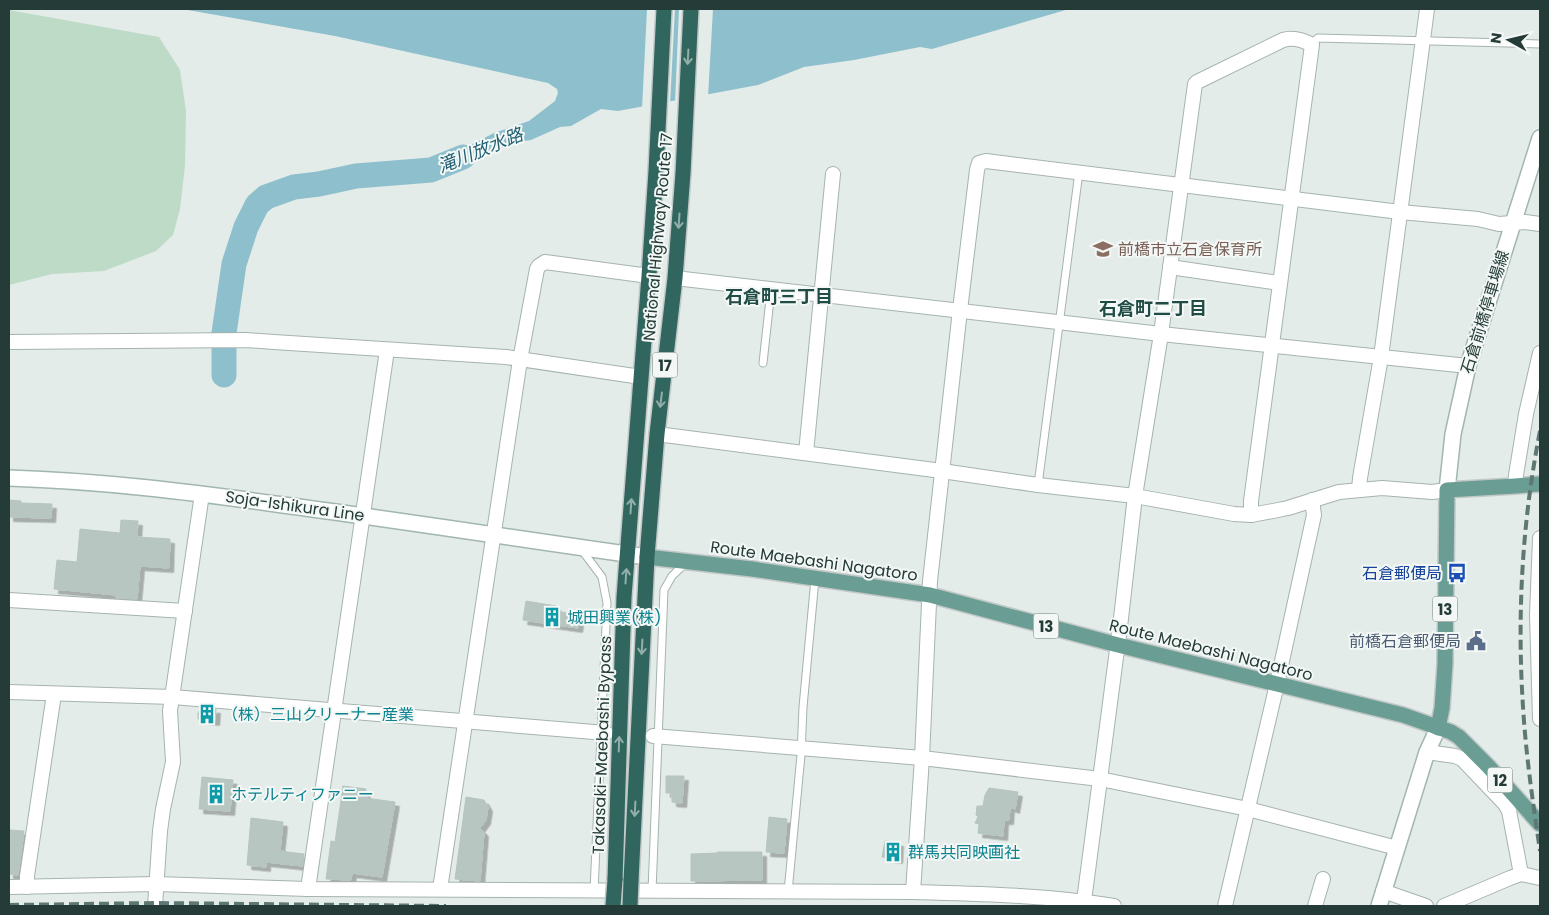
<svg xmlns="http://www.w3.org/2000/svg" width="1549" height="915" viewBox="0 0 1549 915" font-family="Poppins,'Noto Sans JP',sans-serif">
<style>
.green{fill:#bddbc7}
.water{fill:#8ebfcd}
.pier{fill:#e3ece8}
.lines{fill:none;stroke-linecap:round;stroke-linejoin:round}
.river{stroke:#8ebfcd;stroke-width:25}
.building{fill:#b8c6c1;stroke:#b5c5bf;filter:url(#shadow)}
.lane-casing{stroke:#a6b3af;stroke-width:9}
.street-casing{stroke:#a6b3af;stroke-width:16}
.secondary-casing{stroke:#a2b6b1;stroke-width:18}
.primary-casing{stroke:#c2c8c7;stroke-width:18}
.highway-casing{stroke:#c2c8c7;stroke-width:18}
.lane{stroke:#fff;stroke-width:7}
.street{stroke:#fff;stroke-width:14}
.secondary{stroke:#fff;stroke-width:15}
.primary{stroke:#6a9e94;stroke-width:15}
.highway{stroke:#31665f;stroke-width:15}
.rail{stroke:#5e7772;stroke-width:4;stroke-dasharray:10 5;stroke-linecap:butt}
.highway-bridge-casing{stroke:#c2c8c7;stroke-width:18;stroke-linecap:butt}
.highway-bridge{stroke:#31665f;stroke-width:15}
.oneway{stroke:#92afaa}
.labels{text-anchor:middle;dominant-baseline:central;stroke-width:4;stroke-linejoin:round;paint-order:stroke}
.shield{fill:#f3f8f6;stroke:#627470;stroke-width:1}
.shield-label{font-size:15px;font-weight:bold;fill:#243b37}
.street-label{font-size:16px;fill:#243b37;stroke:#f3f8f6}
.education-label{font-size:16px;fill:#785e54;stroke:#f3f8f6;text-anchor:start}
.transit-label{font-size:16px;fill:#164399;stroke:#f3f8f6;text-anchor:end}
.culture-label{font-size:16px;fill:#0d838f;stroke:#f3f8f6;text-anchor:start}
.service-label{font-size:16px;fill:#4e5e75;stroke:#f3f8f6;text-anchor:end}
.water-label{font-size:18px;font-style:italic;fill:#226073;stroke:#f3f8f6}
.neighbourhood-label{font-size:18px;font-weight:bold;fill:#214c45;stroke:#f3f8f6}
</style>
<defs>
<filter id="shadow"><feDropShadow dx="4.5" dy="4.5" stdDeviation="0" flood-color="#0004"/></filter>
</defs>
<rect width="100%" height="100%" fill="#e3ece8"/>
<polygon class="green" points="9,10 159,37 180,70 186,111 185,165 180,209 173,235 156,251 104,271 52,274 9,285"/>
<polygon class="water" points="182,9 1069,9 932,49 920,47 854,60 804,67 758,85 618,111 601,109 571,126 560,127 531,140 516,142 441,173 431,170 457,152 494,133 529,121 555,101 558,93 557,89 548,83 335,36"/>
<g class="pier">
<polygon points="647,9 675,9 670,104 642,109"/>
<polygon points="679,9 713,9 708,97 675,103"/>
</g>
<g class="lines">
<polyline class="river" points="224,375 224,333 234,264 246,227 257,205 266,197 294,187 319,184 356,176 431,170 463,157"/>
</g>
<g class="building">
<polygon points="9,500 21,501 21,503 52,504 51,518 9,517"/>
<polygon points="121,520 138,521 137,537 170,539 169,568 140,566 137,599 116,598 116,595 54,589 57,560 77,562 80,529 120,533"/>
<polygon points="526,601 556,606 556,611 580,615 578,628 523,620"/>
<polygon points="201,708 216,709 215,721 198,719 198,713"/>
<polygon points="666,776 684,776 682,803 672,802 672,793 666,793"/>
<polygon points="202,777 233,780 230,811 199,809"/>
<polygon points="343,786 366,789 365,798 395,802 382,877 352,873 351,880 326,879 331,841 335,842"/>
<polygon points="989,788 1018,792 1015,809 1010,807 1009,820 1004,820 1003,836 978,833 979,824 975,823 978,817 976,815 977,806 983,806 985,795"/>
<polygon points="466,797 484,800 488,807 486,820 480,828 484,832 480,881 455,879"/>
<polygon points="769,817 787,819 784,853 766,852"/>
<polygon points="251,818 283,822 280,851 304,854 303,866 266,862 266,867 247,865"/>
<polygon points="9,830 24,831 18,875 9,874"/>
<polygon points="885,841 899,842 898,859 882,857"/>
<polygon points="717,852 762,852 762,880 691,881 691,854 717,853"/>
</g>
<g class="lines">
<defs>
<g id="lane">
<polyline points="1312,45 1313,42 1318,38 1540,44"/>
<polyline points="763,363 771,290"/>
<polyline points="1038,485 1079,172"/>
<polyline points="581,549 602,577 607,603 594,891"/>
<polyline points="652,891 664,590 672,576 687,562"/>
<polyline points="788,892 801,755 803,707 815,579"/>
</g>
<g id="street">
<polyline points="1170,267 1279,283"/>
<polyline points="675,278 1161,334 1468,366"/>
<polyline points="9,342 246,340 274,342 506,357 641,377"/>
<polyline points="657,434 942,471 1038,485 1135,496 1234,514 1251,515 1273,511 1288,508 1339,492 1382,488 1432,492 1447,490"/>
<polyline points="806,453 833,174"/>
<polyline points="1515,486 1516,475 1526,414 1540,353"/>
<polyline points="1359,490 1360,478 1381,357 1427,9"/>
<polyline points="1540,538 1537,615 1540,719"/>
<polyline points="9,600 185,611"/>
<polyline points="9,692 173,697 606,733"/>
<polyline points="653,736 922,758 1100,779 1248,809 1397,848"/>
<polyline points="1427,752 1455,756 1462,759 1505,804 1509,811 1521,874"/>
<path d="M9,887L156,884L308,889L913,892C980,894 1048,895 1114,906"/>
<polyline points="27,887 27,876 54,694"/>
<polyline points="308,889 387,350"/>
<polyline points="440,889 520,360 537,269 539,266 545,262 649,276"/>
<polyline points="1383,891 1426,906"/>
<polyline points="913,892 922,758 930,581 960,310 977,170 979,163 986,161 1400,212 1478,219 1499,224 1525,222 1540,224"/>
<path d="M1084,901L1120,627L1135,496L1161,334L1195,84L1197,82L1283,40C1293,37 1303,40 1312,45L1251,501V515"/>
<polyline points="155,906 160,831 163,809 173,762 170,711 202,494"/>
<polyline points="1225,906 1277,684 1314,515 1312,500"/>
<polyline points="1315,906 1323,879"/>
<polyline points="1444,906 1510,878 1521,874 1540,878"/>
</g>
<g id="secondary">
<path d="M9,478C102,481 191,492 283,505C405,521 525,540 647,557"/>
<polyline points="1447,490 1453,434 1468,366 1540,138"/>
<polyline points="1379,906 1427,752 1438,728"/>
</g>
<g id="primary">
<polyline points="647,557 752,569 930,595 1118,645 1403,715 1451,732 1459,737 1488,766 1540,824"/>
<polyline points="1438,728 1442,708 1445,664 1447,490 1515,486 1540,484"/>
</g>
<g id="highway">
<polyline points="615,880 624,597 649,276 656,171 664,9"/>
<polyline points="631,881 647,557 657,434 675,278 683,173 691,9"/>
</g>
</defs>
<use href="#lane" class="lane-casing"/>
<use href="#street" class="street-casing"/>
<use href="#secondary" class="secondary-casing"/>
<use href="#primary" class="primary-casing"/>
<use href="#highway" class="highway-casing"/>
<use href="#lane" class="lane"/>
<use href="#street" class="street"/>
<use href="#secondary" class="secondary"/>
<use href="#primary" class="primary"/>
<use href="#highway" class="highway"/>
<g class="rail">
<path d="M1540,431C1522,522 1517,615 1523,707C1526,756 1533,803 1540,851"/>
<polyline points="9,905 156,903 446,906"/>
</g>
<defs>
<g id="highway-bridge">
<polyline points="613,906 615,880"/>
<polyline points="630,906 631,881"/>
</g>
</defs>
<use href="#highway-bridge" class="highway-bridge-casing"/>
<use href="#highway-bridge" class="highway-bridge"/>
</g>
<defs><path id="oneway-shaft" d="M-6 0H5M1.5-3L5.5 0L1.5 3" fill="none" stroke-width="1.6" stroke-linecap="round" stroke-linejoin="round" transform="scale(1.25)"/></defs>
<g class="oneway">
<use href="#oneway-shaft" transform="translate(688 57) rotate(93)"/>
<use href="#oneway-shaft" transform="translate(679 221) rotate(94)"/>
<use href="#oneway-shaft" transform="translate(661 400) rotate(97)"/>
<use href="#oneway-shaft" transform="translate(631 506) rotate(-86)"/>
<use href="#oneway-shaft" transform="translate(626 576) rotate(-86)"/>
<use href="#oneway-shaft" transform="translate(642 647) rotate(93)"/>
<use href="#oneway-shaft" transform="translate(619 744) rotate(-88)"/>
<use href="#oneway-shaft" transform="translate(635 809) rotate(93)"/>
</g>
<defs>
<symbol id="school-bare" viewBox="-9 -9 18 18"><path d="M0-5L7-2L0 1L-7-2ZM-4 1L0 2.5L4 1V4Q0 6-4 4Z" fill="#8d6e63" stroke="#f3f8f6" stroke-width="2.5" paint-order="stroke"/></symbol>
<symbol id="bus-bare" viewBox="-9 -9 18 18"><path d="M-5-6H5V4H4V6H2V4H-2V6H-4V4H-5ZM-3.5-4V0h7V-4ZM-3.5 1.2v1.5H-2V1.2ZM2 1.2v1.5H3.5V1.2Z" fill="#1a4fb4" stroke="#f3f8f6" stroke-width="2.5" paint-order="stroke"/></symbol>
<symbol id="building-bare" viewBox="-9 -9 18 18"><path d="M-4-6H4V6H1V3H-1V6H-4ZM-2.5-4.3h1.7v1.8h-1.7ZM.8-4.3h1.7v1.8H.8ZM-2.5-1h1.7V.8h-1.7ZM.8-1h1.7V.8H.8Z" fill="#0f9aa8" stroke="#f3f8f6" stroke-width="2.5" paint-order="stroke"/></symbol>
<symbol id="civic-bare" viewBox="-9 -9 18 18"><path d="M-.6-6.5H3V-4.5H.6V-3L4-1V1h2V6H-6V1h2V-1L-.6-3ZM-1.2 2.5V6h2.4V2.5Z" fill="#5c6f8a" stroke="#f3f8f6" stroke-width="2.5" paint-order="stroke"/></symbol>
</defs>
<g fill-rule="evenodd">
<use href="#school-bare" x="1089" y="235" width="28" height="28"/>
<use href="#bus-bare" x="1443" y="559" width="28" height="28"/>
<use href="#building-bare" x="538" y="603" width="28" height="28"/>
<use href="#civic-bare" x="1462" y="627" width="28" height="28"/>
<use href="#building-bare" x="193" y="700" width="28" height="28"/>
<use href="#building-bare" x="202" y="780" width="28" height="28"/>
<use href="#building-bare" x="879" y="838" width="28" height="28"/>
</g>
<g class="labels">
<g class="shield">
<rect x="652.5" y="352.5" width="25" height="25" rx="4"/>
<rect x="1432.5" y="596.5" width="25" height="25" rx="4"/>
<rect x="1033.5" y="613.5" width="25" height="25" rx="4"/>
<rect x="1487.5" y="767.5" width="25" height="25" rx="4"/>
</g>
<g class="shield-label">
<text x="665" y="365">17</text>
<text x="1445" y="609">13</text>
<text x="1046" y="626">13</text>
<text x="1500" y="780">12</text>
</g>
<g class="street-label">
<text transform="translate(658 237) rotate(-85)">National Highway Route 17</text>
<text transform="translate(1485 312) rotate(-73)">石倉前橋停車場線</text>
<text transform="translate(295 506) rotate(8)">Soja-Ishikura Line</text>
<text transform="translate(814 561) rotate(8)">Route Maebashi Nagatoro</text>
<text transform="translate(1211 650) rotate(14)">Route Maebashi Nagatoro</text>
<text transform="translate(602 745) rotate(-88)">Takasaki-Maebashi Bypass</text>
</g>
<g class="education-label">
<text x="1118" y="249">前橋市立石倉保育所</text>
</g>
<g class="transit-label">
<text x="1442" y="573">石倉郵便局</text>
</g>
<g class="culture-label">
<text x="567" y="617">城田興業(株)</text>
<text x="222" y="714">（株）三山クリーナー産業</text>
<text x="231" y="794">ホテルティファニー</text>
<text x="908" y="852">群馬共同映画社</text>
</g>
<g class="service-label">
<text x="1461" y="641">前橋石倉郵便局</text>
</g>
<g class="water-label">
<text transform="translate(480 150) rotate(-22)">滝川放水路</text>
</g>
<g class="neighbourhood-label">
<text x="779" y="296">石倉町三丁目</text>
<text x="1153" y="308">石倉町二丁目</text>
</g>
</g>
<rect width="1549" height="915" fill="none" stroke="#243b37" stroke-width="20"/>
<g transform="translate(1509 40) rotate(278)" stroke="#f3f8f6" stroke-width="4" paint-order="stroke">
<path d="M0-4L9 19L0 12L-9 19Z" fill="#243b37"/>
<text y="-8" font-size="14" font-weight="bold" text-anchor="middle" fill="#243b37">N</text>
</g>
</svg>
